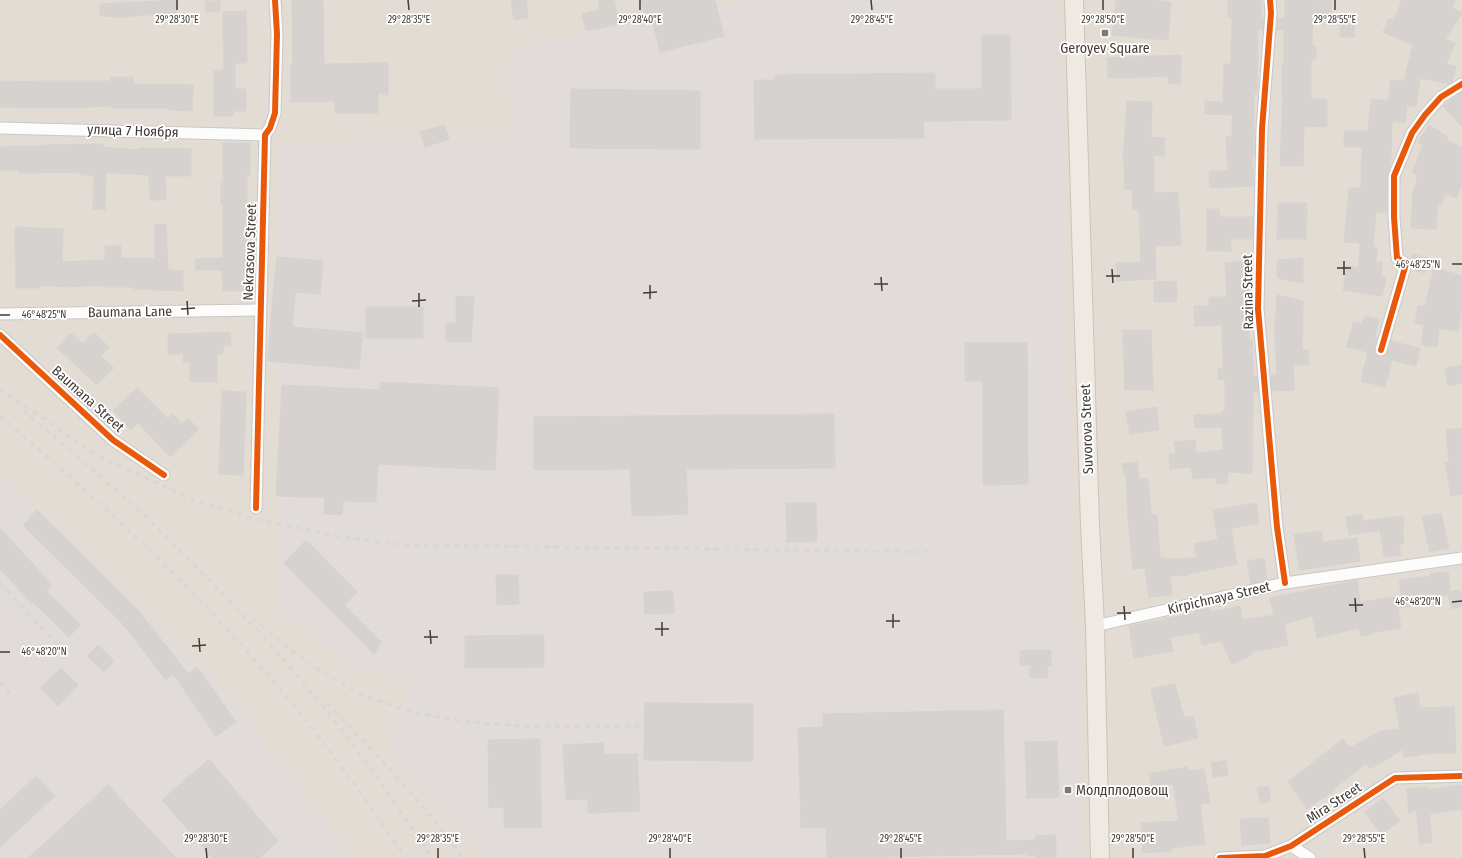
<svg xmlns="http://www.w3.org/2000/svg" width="1462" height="858" viewBox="0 0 1462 858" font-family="'Fira Sans Condensed',sans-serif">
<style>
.residential{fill:#e2dcd5}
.industrial{fill:#e1dcd9}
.building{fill:#d6d2cf;stroke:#d6d2ce}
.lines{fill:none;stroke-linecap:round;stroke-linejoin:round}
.minor-casing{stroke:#cac7c4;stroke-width:13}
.primary-casing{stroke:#cfc2b6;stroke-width:20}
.minor{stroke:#fcfcfc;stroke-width:11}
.primary{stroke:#efe9e3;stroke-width:18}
.rail{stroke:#d8d7d7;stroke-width:3;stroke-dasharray:5 5;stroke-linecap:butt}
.cycleway-casing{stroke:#fff;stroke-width:8}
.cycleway{stroke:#e8590c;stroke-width:6}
.ticks{fill:none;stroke:#433b35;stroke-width:1.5}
.poi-dot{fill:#7f7974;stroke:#fff;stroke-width:1.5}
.labels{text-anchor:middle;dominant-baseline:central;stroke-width:3.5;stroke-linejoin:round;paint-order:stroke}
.poi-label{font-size:14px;fill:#433b35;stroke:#fff}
.street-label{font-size:14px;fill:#433b35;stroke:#fff}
.ticks-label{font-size:10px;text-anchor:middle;fill:#433b35;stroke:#fff;stroke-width:3.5;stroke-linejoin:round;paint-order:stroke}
</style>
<rect width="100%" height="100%" fill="#eeebe8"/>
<rect class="residential" x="0" y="0" width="1462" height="858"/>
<g class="industrial">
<polygon points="755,0 1056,0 1080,858 488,858 388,751 413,680 359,669 276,609 283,143 512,140 509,69 513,50"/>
<polygon points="0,476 211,672 352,858 0,858"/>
</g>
<g class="building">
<polygon points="160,0 177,0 177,16 160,16 160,14 121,17 100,16 100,4 160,1"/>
<polygon points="292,0 323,0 324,64 388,63 388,95 378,93 378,113 335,113 335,101 291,102 291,64 293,64"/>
<polygon points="511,0 526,0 528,18 514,20"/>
<polygon points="598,0 614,0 619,24 586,31 582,14 600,10"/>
<polygon points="641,0 715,0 724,36 660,52 652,19 646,20"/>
<polygon points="1116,0 1154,0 1171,2 1168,40 1112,35"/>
<polygon points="1228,0 1261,0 1261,18 1264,18 1263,30 1258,30 1257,94 1254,93 1254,156 1252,156 1254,186 1210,188 1209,171 1228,171 1226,137 1232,136 1232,115 1205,114 1205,101 1223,102 1224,64 1231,64 1232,17 1228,17"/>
<polygon points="1285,0 1332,1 1331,14 1313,13 1312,46 1316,46 1316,59 1311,59 1311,99 1327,99 1327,127 1304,126 1303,166 1280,166 1283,96 1282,96 1282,65 1284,65 1284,30 1277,30 1278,18 1285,18"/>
<polygon points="1402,0 1455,0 1452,7 1462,13 1462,14 1445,39 1455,43 1446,64 1456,66 1452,82 1448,84 1420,78 1416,107 1407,105 1405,123 1392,121 1391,156 1390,167 1387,176 1386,213 1376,212 1373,247 1377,247 1376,262 1382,263 1381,277 1386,278 1382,296 1343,290 1347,266 1359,268 1360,243 1344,242 1349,188 1361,188 1362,147 1344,147 1344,131 1368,131 1371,99 1388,101 1391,80 1404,81 1413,45 1383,32 1389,18 1394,20"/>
<polygon points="205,1 220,1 220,11 206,12"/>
<polygon points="246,11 247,63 235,63 235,89 246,89 246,111 233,111 233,116 214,116 214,71 224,70 223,12"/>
<polygon points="1340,24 1354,24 1355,37 1340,37"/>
<polygon points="982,35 1010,35 1011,120 923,121 924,138 755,139 754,80 775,80 775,75 935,73 935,89 982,89"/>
<polygon points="1181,55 1180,84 1168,83 1168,76 1108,78 1107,58"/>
<polygon points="111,77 133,77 133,84 193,85 192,111 169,110 169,108 111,108 111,106 69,108 0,107 0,81 39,82 39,81 111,81"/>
<polygon points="571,89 700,91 700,149 570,148"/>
<polygon points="1462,92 1462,127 1443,106"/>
<polygon points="1127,101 1152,102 1151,137 1165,138 1164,156 1154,155 1154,193 1178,192 1181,245 1155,246 1156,279 1117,281 1116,263 1141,262 1139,209 1133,209 1132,189 1125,189 1124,161 1123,161"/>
<polygon points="444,125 449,139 425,147 420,132"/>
<polygon points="1429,125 1448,137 1446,139 1462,148 1462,183 1457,198 1445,194 1442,205 1437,204 1436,229 1411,228 1413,192 1418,175 1412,173 1423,145 1418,142"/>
<polygon points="223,143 250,143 250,175 247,175 247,245 245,245 246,291 223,291 222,270 196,270 195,259 223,258 223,204 221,204 221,182 223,182"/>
<polygon points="103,144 103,147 139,150 139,148 191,149 191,176 165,176 166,200 150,200 149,175 106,172 105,210 93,209 94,175 80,175 80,172 19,173 19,170 0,170 0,147 46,146 46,145"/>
<polygon points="1278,203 1307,203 1306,239 1277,239"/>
<polygon points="1207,209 1219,209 1220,217 1253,217 1253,239 1230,239 1231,251 1207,251"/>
<polygon points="155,224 166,224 168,270 183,271 183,291 134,289 134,287 105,287 105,285 68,287 40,285 40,288 16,288 15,227 63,229 62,262 105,260 105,246 121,246 121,258 155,259"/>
<polygon points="1412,254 1428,258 1425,273 1412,270 1413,265 1411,259"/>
<polygon points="277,257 323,261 320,294 295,292 292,327 363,333 359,369 267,361"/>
<polygon points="1303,258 1303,283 1277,278 1277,260"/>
<polygon points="1249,261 1251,293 1249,294 1249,340 1252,340 1253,376 1257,376 1258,392 1253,392 1252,473 1228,472 1227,484 1216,483 1217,477 1193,479 1191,467 1170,469 1169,454 1176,454 1174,442 1195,440 1196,453 1223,450 1222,427 1195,428 1194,415 1222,414 1222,411 1225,411 1225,379 1218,379 1218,368 1223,368 1222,325 1195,326 1194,306 1209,306 1209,297 1227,297 1225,263"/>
<polygon points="1434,267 1462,276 1462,306 1458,331 1439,329 1437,347 1421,345 1424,325 1415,323 1418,306 1425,307"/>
<polygon points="1176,281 1177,301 1154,302 1154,282"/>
<polygon points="1277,295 1303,301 1303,304 1302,350 1308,350 1309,365 1293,365 1294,390 1272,391 1271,376 1277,375 1275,329"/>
<polygon points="456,296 474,297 471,342 446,341 446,323 456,323"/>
<rect x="366" y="307" width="57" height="31"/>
<polygon points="1365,316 1379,319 1375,337 1377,337 1374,351 1379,357 1383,357 1386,355 1391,341 1420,348 1416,366 1392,360 1385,387 1361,381 1368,352 1347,347 1353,322 1362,324"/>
<polygon points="1123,330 1151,330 1153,390 1125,390"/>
<polygon points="94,332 109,347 101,356 114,368 97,385 57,348 71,333 83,344"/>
<polygon points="230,332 231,346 223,346 223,354 217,354 217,382 190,381 190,362 183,362 183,354 168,354 168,334"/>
<polygon points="965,343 1027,343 1028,484 983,485 983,381 965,381"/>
<polygon points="1462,365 1462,383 1448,386 1445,368"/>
<polygon points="380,382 499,388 495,470 378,464 376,502 343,501 342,515 324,514 325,498 276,496 282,385 380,390"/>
<polygon points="137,388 168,419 173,414 182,424 188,418 199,429 170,457 138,423 131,430 113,411"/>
<polygon points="222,391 246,392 243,475 219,474"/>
<polygon points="1156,407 1159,430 1130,434 1126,412"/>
<polygon points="834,414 835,468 686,469 688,514 632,516 630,469 534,470 534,417"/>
<polygon points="1462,428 1462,494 1451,496 1445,462 1449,462 1446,430"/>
<polygon points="1137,462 1139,479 1148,479 1151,515 1157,515 1160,558 1166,558 1166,559 1197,558 1194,544 1218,539 1213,510 1256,503 1259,523 1231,528 1237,564 1188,574 1188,575 1170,576 1172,595 1149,597 1145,568 1133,569 1128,518 1126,476 1125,476 1122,464"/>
<polygon points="786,503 816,503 817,541 787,542"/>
<polygon points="37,510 139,611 188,674 197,667 236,722 216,736 173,674 166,680 122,623 23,525"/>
<polygon points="1441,513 1449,548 1430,552 1422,517"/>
<polygon points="1362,514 1363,521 1403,516 1404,525 1402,526 1404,543 1399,544 1401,555 1384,557 1380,530 1349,535 1346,517"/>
<polygon points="0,528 52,585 46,591 81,625 69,637 33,602 32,604 0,569"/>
<polygon points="1321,531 1323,542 1357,538 1360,561 1300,570 1294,535"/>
<polygon points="306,540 357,592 344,605 381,642 374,654 284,563"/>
<polygon points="1264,558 1267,580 1251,584 1247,561"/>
<polygon points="1448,572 1450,591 1460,591 1462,596 1462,606 1452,609 1448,595 1422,598 1423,605 1398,608 1401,628 1371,633 1372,634 1361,636 1359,628 1317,638 1312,616 1284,624 1288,645 1251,652 1252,655 1232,664 1221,641 1202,645 1199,632 1170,637 1173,651 1134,658 1129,626 1195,613 1195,611 1210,608 1211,612 1240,606 1243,620 1274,615 1270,598 1357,580 1360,602 1401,596 1399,580 1431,576 1430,573"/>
<polygon points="496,575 518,575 519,604 497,605"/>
<polygon points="673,591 674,613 645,614 644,592"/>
<polygon points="544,635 544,667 465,668 465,636"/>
<polygon points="98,645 114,661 104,672 87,656"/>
<polygon points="1051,650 1051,666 1047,666 1048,677 1030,678 1030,665 1020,665 1020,651"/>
<polygon points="61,668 78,685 58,706 40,688"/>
<polygon points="1175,684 1184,718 1193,716 1198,738 1164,746 1151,689"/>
<polygon points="1418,693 1420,708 1454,707 1456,753 1421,754 1421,755 1404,757 1404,749 1370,769 1366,764 1331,791 1332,792 1307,809 1288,781 1312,764 1312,763 1343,739 1350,748 1380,731 1400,729 1394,698"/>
<polygon points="645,703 753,704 753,761 644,760"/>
<polygon points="1003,710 1006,841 1035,840 1035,836 1056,835 1056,858 1035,858 1035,855 1027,856 1027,854 827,858 826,827 801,828 798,728 823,727 823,714"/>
<polygon points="540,739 541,827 504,828 504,807 489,808 488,740"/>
<polygon points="1057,741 1059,797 1027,798 1025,742"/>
<polygon points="603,743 604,755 637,754 640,811 588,813 588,799 566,800 563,745"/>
<polygon points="209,759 278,841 260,858 212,858 162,800"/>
<polygon points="1226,760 1228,775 1213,777 1211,763"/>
<polygon points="1187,767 1188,771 1204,769 1210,803 1200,804 1205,844 1171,848 1171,851 1143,853 1141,823 1179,821 1173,784 1152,788 1149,774"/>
<polygon points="36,776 55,796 0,847 0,810"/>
<polygon points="108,785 176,858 28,858"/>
<polygon points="1461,785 1462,809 1430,814 1429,816 1432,842 1420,844 1416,809 1409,814 1407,789 1428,787 1428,790"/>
<polygon points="1268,786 1271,801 1261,803 1257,788"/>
<polygon points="1383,798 1400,821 1381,834 1365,812"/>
<polygon points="1268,818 1270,843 1242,845 1240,819"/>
</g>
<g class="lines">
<defs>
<g id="minor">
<polyline points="1270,0 1271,13 1262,129 1258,309 1277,527 1285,583"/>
<polyline points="0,128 265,135"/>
<polyline points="0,314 260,310"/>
<polyline points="0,335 113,440 164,475"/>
<polyline points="1381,350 1406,264 1397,258 1394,217 1394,176 1412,133 1425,115 1441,97 1462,84"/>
<polyline points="256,508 265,135 270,128 275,113 277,34 275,0"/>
<polyline points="1095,626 1285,583 1462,558"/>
<polyline points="1291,846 1310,858"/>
<polyline points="1220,858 1265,856 1291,846 1395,778 1462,776"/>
</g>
<polyline id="primary" points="1074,0 1090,525 1095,626 1100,858"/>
</defs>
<use href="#minor" class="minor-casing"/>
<use href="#primary" class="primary-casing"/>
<use href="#minor" class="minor"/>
<use href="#primary" class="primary"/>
<g class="rail">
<polyline points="0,389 98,456 194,500 251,518 341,537 406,545 936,552"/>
<polyline points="23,410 138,509 205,576 265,638 331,716 381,783 432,858"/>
<path d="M0,416C66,473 131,530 192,592C238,640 283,690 323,742C352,780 379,819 406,858"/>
<polyline points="0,583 66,654"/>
<path d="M253,618C281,643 311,667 344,685C436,734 544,726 645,726"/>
<polyline points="0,682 10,694"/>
<path d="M327,703C374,753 423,801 462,858"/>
</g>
<defs>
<g id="cycleway">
<polyline points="1270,0 1271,13 1262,129 1258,309 1277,527 1285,583"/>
<polyline points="0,335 113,440 164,475"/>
<polyline points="1381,350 1406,264 1397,258 1394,217 1394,176 1412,133 1425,115 1441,97 1462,84"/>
<polyline points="256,508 265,135 270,128 275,113 277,34 275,0"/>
<polyline points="1220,858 1265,856 1291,846 1395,778 1462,776"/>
</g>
</defs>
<use href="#cycleway" class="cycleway-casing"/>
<use href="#cycleway" class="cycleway"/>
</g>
<path class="ticks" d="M177,0V10M408,0L409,10M640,0V10M871,0L872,10M1103,0V10M1335,0V10M1344,261V275M1452,264H1462M1337,268H1351M1112,269L1113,283M1106,276H1120M881,277L882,291M874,284H888M650,285V299M419,293V307M643,293L657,292M187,301L188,315M412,301L426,300M181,309L195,308M0,315H10M1355,598L1356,612M1452,602L1462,601M1349,605H1363M1124,606L1125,620M1117,613H1131M893,614V628M886,621H900M662,622V636M655,629H669M430,630L431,644M424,637H438M199,638L200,652M192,646L206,645M0,652H10M206,848L207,858M438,848V858M670,848V858M901,848V858M1133,848V858M1364,848L1365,858"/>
<g class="poi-dot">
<rect x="1101" y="29" width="8" height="8" rx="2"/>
<rect x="1064" y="786" width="8" height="8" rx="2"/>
</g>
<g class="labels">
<g class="poi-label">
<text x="1105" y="48">Geroyev Square</text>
<text x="1076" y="790" text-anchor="start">Молдплодовощ</text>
</g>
<g class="street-label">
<text transform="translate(133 131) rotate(2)">улица 7 Ноября</text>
<text transform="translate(250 252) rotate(-88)">Nekrasova Street</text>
<text transform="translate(1248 292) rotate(-91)">Razina Street</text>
<text transform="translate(130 312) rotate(-1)">Baumana Lane</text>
<text transform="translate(88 399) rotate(42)">Baumana Street</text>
<text transform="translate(1087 429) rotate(-92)">Suvorova Street</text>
<text transform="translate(1219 598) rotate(-13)">Kirpichnaya Street</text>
<text transform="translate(1334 803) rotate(-33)">Mira Street</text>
</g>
</g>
<g class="ticks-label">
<text x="177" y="23">29°28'30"E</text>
<text x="409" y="23">29°28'35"E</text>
<text x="640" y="23">29°28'40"E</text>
<text x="872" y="23">29°28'45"E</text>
<text x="1103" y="23">29°28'50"E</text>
<text x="1335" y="23">29°28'55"E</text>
<text x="1418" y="268">46°48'25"N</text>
<text x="44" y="318">46°48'25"N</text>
<text x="1418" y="605">46°48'20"N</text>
<text x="44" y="655">46°48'20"N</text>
<text x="206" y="842">29°28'30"E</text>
<text x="438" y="842">29°28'35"E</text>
<text x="670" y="842">29°28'40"E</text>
<text x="901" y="842">29°28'45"E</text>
<text x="1133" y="842">29°28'50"E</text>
<text x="1364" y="842">29°28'55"E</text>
</g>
</svg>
